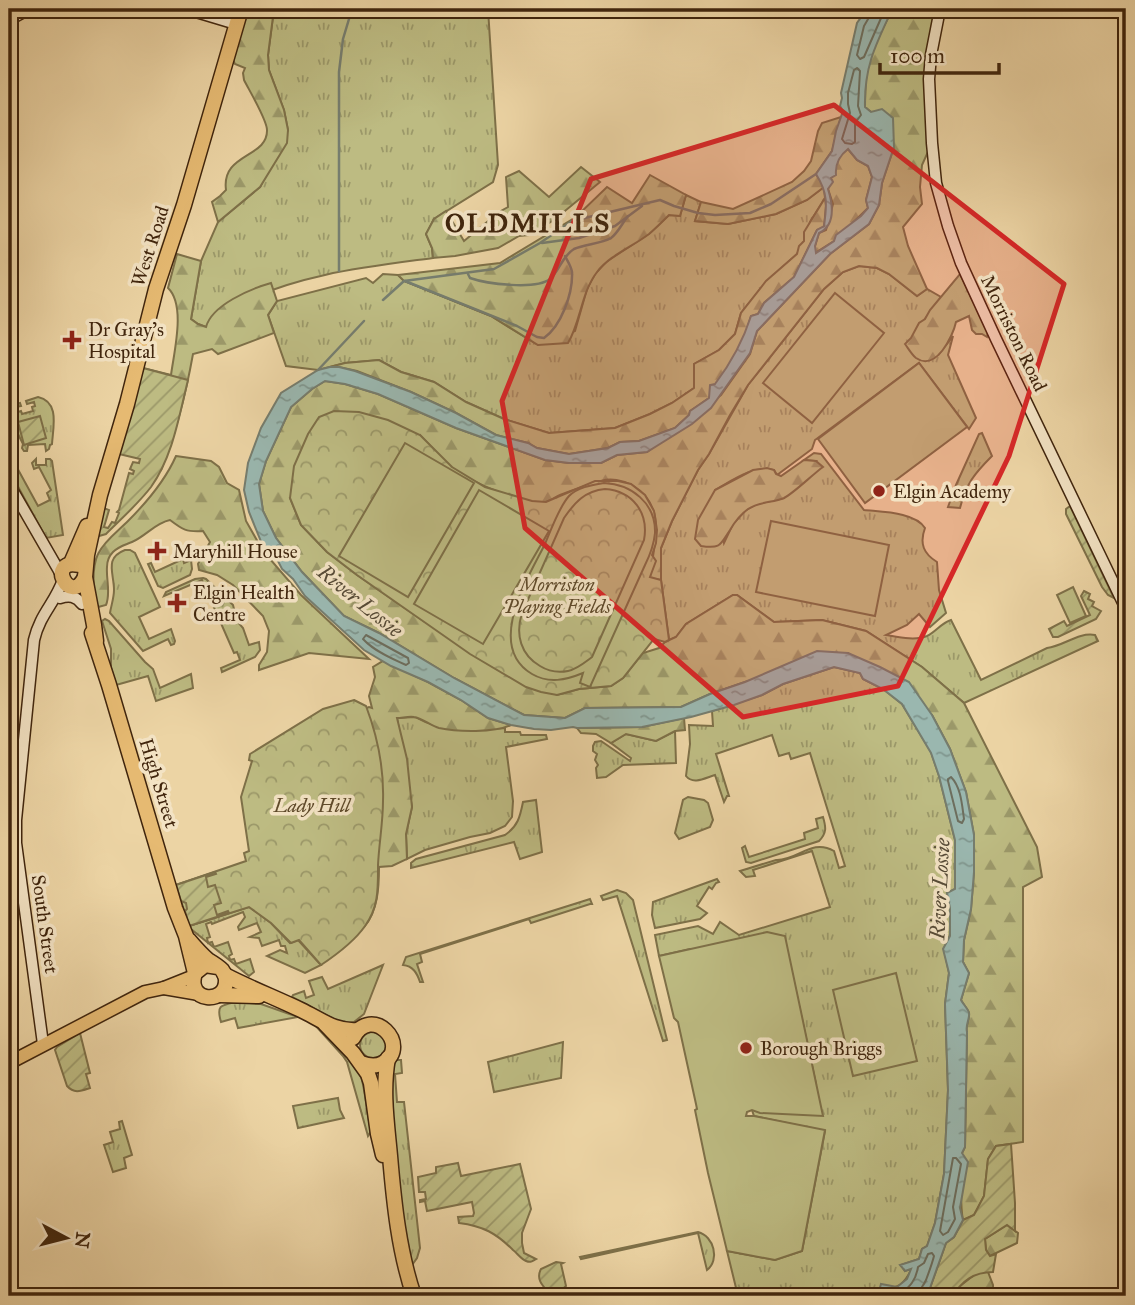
<svg xmlns="http://www.w3.org/2000/svg" width="1135" height="1305" viewBox="0 0 1135 1305" font-family="'IM FELL Great Primer',serif">
<style>
.grass{fill:url(#grass-tufts);stroke:#7e7048;stroke-width:2}
.forest{fill:url(#forest-firs);stroke:#7e7048;stroke-width:2}
.park{fill:url(#park-crowns);stroke:#7e7048;stroke-width:2}
.garden{fill:url(#garden-furrows);stroke:#7e7048;stroke-width:2}
.pitch{fill:#bdbb82;stroke:#7e7048;stroke-width:2;fill-rule:evenodd}
.water{fill:url(#water-ripples);stroke:#767d6e;stroke-width:2;fill-rule:evenodd}
.lines{fill:none;stroke-linecap:round;stroke-linejoin:round}
.shore{stroke:#6d6e5e;stroke-width:2}
.stream{stroke:#767d6e;stroke-width:2.5}
.secondary-casing{stroke:#40250d;stroke-width:13}
.primary-casing{stroke:#40250d;stroke-width:15}
.highway-casing{stroke:#40250d;stroke-width:17}
.secondary{stroke:#f3e3c4;stroke-width:10}
.primary{stroke:#e6ba72;stroke-width:12}
.highway{stroke:#e6ba72;stroke-width:14}
.marked{fill:#d62828;fill-opacity:0.2;stroke:#d62828;stroke-width:5;stroke-linejoin:round}
.poi-dot{fill:#8f2418;stroke:#f3e3c4;stroke-width:2.5}
.labels{text-anchor:middle;dominant-baseline:central;stroke-width:7;stroke-linejoin:round;paint-order:stroke}
.street-label{font-size:19px;fill:#40250d;stroke:#f3e3c4}
.poi-label{font-size:19px;fill:#40250d;stroke:#f3e3c4;text-anchor:start}
.park-label{font-size:19px;font-style:italic;fill:#5f4a2a;stroke:#f3e3c4}
.water-label{font-size:21px;font-style:italic;fill:#564a36;stroke:#f3e3c4}
.district-label{font-size:26px;font-weight:bold;letter-spacing:2px;fill:#40250d;stroke:#f3e3c4}
</style>
<defs>
<pattern id="grass-tufts" width="24" height="20" patternUnits="userSpaceOnUse" patternTransform="scale(1.75)"><rect width="24" height="20" fill="#bdbb82"/><path d="M3 7l-1-3M5 7V3M7 7l1-3M15 17l-1-3M17 17v-4M19 17l1-3" fill="none" stroke="#9b9869"/></pattern>
<pattern id="forest-firs" width="22" height="20" patternUnits="userSpaceOnUse" patternTransform="scale(1.75)"><rect width="22" height="20" fill="#bdbb82"/><path d="M5 1l3.5 6h-7zM16 11l3.5 6h-7z" fill="#9b9869"/></pattern>
<pattern id="park-crowns" width="20" height="18" patternUnits="userSpaceOnUse" patternTransform="scale(1.75)"><rect width="20" height="18" fill="#bdbb82"/><path d="M2 6a3 3 0 1 1 6 0M12 15a3 3 0 1 1 6 0" fill="none" stroke="#9b9869"/></pattern>
<pattern id="garden-furrows" width="10" height="10" patternUnits="userSpaceOnUse" patternTransform="scale(1.75)"><rect width="10" height="10" fill="#bdbb82"/><path d="M-1 1l2-2M0 10L10 0M9 11l2-2" fill="none" stroke="#9b9869"/></pattern>
<pattern id="water-ripples" width="26" height="14" patternUnits="userSpaceOnUse" patternTransform="scale(1.75)"><rect width="26" height="14" fill="#9ab7af"/><path d="M2 4q2-2 4 0t4 0M15 11q2-2 4 0t4 0" fill="none" stroke="#7f958d"/></pattern>
</defs>
<rect width="100%" height="100%" fill="#ecd4a4"/>
<filter id="stains"><feTurbulence type="fractalNoise" baseFrequency=".00286" numOctaves="4"/><feColorMatrix values="0 0 0 0 .2 0 0 0 0 .09 0 0 0 0 .02 0 0 0 .5 -.17"/></filter>
<radialGradient id="worn" r=".72"><stop offset=".6" stop-color="#630" stop-opacity="0"/><stop offset="1" stop-color="#630" stop-opacity=".3"/></radialGradient>
<g class="grass">
<path d="M274,9H488L498,165L493,182L434,219L426,234L432,248L433,258C366,267 298,274 237,305C226,311 216,320 206,327L198,324L191,319L201,261L218,222L260,187L288,130L284,110L269,70L268,55Z"/>
<polygon points="824,187 825,198 810,222 805,239 797,254 766,282 741,313 735,334 719,350 694,364 694,388 672,403 650,414 615,428 549,433 504,419 466,402 434,382 401,372 379,360 345,363 318,370 286,366 268,315 277,301 366,278 373,283 383,274 398,275 404,281 491,316 538,345 575,331 587,289 595,274 606,262 650,233 669,215 680,216 686,195 701,202 695,221 728,224 776,214 807,200"/>
<path d="M859,266L877,268L889,274L917,296L927,289L941,297L925,319L939,354L953,336L948,355L976,418L969,429L919,363L815,440L812,449L777,475L774,470C753,465 733,480 715,490L724,543L733,524L746,510L757,504L784,498L816,461L804,460L814,453L821,454L864,510C882,512 915,512 925,528C919,544 924,554 937,562L939,590L946,613L930,627L919,614L907,625L886,635C898,637 915,641 927,636C936,632 941,623 951,620L981,680L1047,648C1064,646 1078,632 1095,635L1098,641L964,703L922,667L866,631L822,620L774,622L737,595H733L686,624L676,637L669,640L661,580V548L672,521L698,470L709,454L748,385L824,289L843,272Z"/>
<path d="M38,397C60,402 53,427 52,444L50,445L49,449L46,451L45,444L28,445L27,451H24L22,448L23,444L18,434L13,432L18,429L9,414V406L20,403L21,406L16,407L18,412L21,411L22,414L33,411L32,407L35,406L34,402L27,404L26,401Z"/>
<path d="M982,433L992,456C974,474 966,484 960,508L948,507L956,485L979,434Z"/>
<polygon points="9,453 38,506 50,500 47,493 51,490 39,467 34,469 32,463 36,459 36,465 46,465 46,459 50,459 52,461 63,535 46,538 9,470"/>
<path d="M125,550H130L135,553L160,607L139,617L149,639L171,629L175,641L174,644L171,645L168,639L143,651L110,613C111,606 114,598 114,590C114,573 104,558 125,550Z"/>
<polygon points="183,559 184,563 191,560 192,569 190,575 163,588 158,586 148,564 151,563 155,572"/>
<polygon points="203,578 206,579 233,605 234,609 231,614 243,628 249,645 259,642 260,650 255,657 222,672 221,668 240,660 237,652 234,653 202,580 164,596 166,592 195,579"/>
<polygon points="105,619 109,621 145,662 153,669 160,688 191,674 193,688 156,701 148,676 116,685 111,668 111,649 102,621"/>
<path d="M834,667L860,673L863,679L883,689L902,704L931,752L939,776L955,840V889L947,893L950,908V936L944,949L949,973L945,1004L948,1090L944,1174L935,1223L927,1246L922,1249L919,1259L901,1265L905,1271L912,1268C899,1296 891,1282 873,1296H738L727,1251L775,1260L802,1251L825,1131L754,1116L752,1110L816,1084L789,959L690,949L659,956L655,935L698,926L713,934L720,922L739,935L830,907L812,851L753,870L755,876L746,877L740,871L776,860C798,861 811,838 834,851L839,868L845,866L810,753L791,759L789,753L779,756L772,735L716,754L729,796H727L724,802L715,775C705,778 693,785 686,776L690,744L689,725L713,726L712,711L762,695L783,684Z"/>
<path d="M415,717C443,733 473,731 505,728V732H520L521,735H546L547,739L506,747L513,801L512,817L505,826L490,833L470,837L425,850L407,859L406,834L412,807L397,718Z"/>
<polygon points="675,731 676,763 623,765 606,777 597,778 596,768 598,765 595,760 597,754 593,751 593,746 595,742 601,741 630,761 631,758 611,743 626,734 656,741"/>
<polygon points="688,797 704,800 708,803 713,820 710,827 679,839 675,833 683,800"/>
<path d="M536,800L542,852L520,859L514,842L411,868V863L416,859L505,835C518,826 520,817 523,802Z"/>
<path d="M823,817C826,827 827,833 819,841L751,863L746,862L742,848L745,846L749,857L805,839L804,833L818,828L816,819Z"/>
<polygon points="717,879 719,882 716,883 712,889 709,887 697,906 707,913 700,919 655,928 652,915 653,902"/>
<polygon points="617,890 626,893 633,900 667,1040 663,1041 617,896 603,900 601,896"/>
<path d="M590,899L592,904H590L531,923L529,919L420,954L422,962L417,964L423,982H420C417,973 413,966 403,965L406,957Z"/>
<polygon points="249,907 271,923 290,943 298,940 321,965 305,973 267,956 280,950 287,953 285,946 281,946 279,940 262,946 259,938 250,937 261,932 257,923 239,930 238,927 245,917 243,912 212,924 211,922 206,924 210,937 207,938 208,943 212,942 214,947 228,942 232,954 229,956 230,960 234,959 236,964 250,959 254,972 249,976 191,929 189,926"/>
<polygon points="383,965 364,1014 354,1022 349,1023 338,1021 292,997 293,995 304,991 306,998 314,995 309,981 322,977 328,989"/>
<path d="M236,1002L261,1004L298,1017L238,1028L235,1018L221,1022C216,1005 221,1005 236,1002Z"/>
<path d="M314,1024C329,1037 357,1061 362,1080C366,1097 367,1114 371,1131L368,1136L347,1062L343,1056Z"/>
<circle cx="373" cy="1045" r="13"/>
<polygon points="563,1042 561,1078 494,1092 488,1062"/>
<polygon points="397,1060 401,1060 402,1073 395,1074 397,1102 404,1102 420,1248 417,1258 412,1265 404,1223 389,1113 394,1062"/>
<polygon points="338,1098 340,1110 344,1118 298,1128 293,1106"/>
<polygon points="122,1121 132,1155 124,1158 126,1168 113,1172 104,1145 113,1142 110,1132 120,1129 119,1122"/>
<path d="M698,1232C714,1236 720,1260 707,1270L698,1233L581,1259L580,1257Z"/>
</g>
<g class="forest">
<path d="M247,9H274L268,55L269,70L284,110L288,130L287,143L260,187L218,222L212,202L220,196L226,190C221,153 268,158 267,130C267,120 249,90 244,80L243,73L245,68L235,64L232,58Z"/>
<path d="M894,9H940L931,55L932,143L922,165L920,187L922,204L903,227L908,246L927,289L917,296L889,274L877,268L859,266L843,272L824,289L748,385L730,415L709,454L698,470L672,521L661,548V580L650,578C653,544 669,507 632,485C623,480 610,478 601,481C587,485 573,490 560,495C555,497 550,501 545,502C522,505 468,481 450,466C439,456 430,445 420,435L290,498L301,525L327,552L357,575L425,622L557,695L579,689L611,686L623,678L643,653L659,648L665,642L676,637L686,624L733,595H737L774,622L822,620L866,631L922,667L964,703L1037,847L1042,877L1023,887V1142L996,1146L988,1159L984,1196L974,1215L963,1220C959,1200 962,1174 962,1153L965,1147L967,1032C965,1025 970,1020 969,1013C968,1009 963,1004 961,1000L969,973L963,962L964,940L971,909L974,872V835L966,792L950,749L932,715L848,653L745,682L710,694L681,707L585,708L565,718L524,715L454,678L379,633L344,616L302,572L276,538L263,511L259,484L266,461L291,407L312,389L325,381L345,384L378,394L456,428L545,460L569,463H601L617,455L647,452L721,395L750,354L757,331L830,254L869,224L879,205L882,183L894,147L871,112L865,107C865,93 865,77 869,63C874,45 883,28 891,12Z"/>
<polygon points="841,117 832,151 816,174 824,187 807,200 776,214 728,224 695,221 701,202 733,209 792,182 804,171 811,161 818,131 822,123"/>
<polygon points="848,149 857,160 868,166 872,177 866,200 868,208 834,241 815,253 815,246 819,233 826,230 833,204 828,189 831,178 840,155"/>
<polygon points="581,167 600,182 554,220 529,235 519,236 498,248 455,256 433,258 432,248 426,234 434,219 446,211 464,241 499,212 508,207 506,177 519,171 549,197"/>
<path d="M650,175L686,195L680,216L669,215C663,221 656,228 649,234C632,247 610,255 597,272C581,293 581,321 568,343L538,345L491,316L404,281L398,275L500,263L576,217L607,187L632,203Z"/>
<polygon points="825,198 826,206 824,227 817,230 794,277 764,303 758,314 751,316 745,336 730,365 715,385 709,398 690,411 689,415 675,428 639,441 620,442 608,448 569,454 537,448 528,443 496,435 456,413 411,392 357,371 339,367 330,367 345,363 379,360 401,372 434,382 466,402 504,419 549,433 615,428 650,414 672,403 694,388 694,364 719,350 735,334 741,313 766,281 797,254 799,246 804,241 804,232"/>
<path d="M177,254L201,261L191,319L198,324L206,327C212,305 250,289 271,283L277,301L268,315L274,333L218,354L212,349L193,354C186,393 176,433 161,470L139,463L172,420L143,368L171,375C174,352 186,305 168,288Z"/>
<path d="M960,274L988,332L987,337L982,334H976L972,330L969,316L956,322C953,336 936,372 916,358C912,355 908,348 905,344L911,338L919,323L925,319L930,310Z"/>
<path d="M176,456L211,461L219,467L227,483L239,490L246,521L263,551L301,595L369,659L309,653L259,670V665L267,652L269,631L263,616L233,585L217,575L199,570L198,564L210,542L203,531C186,532 183,530 170,520C155,523 146,536 132,542C125,545 119,546 113,552C109,556 107,561 107,567C106,580 111,593 106,605L98,607C92,596 92,566 98,554C104,541 118,531 128,521C147,502 165,481 176,456Z"/>
<path d="M804,460L816,461L823,467C813,474 794,493 784,498C773,503 760,501 748,509C741,514 734,523 730,530C720,545 721,549 701,546L695,539L698,520L715,490L753,470L767,468L774,470L776,474L781,476Z"/>
<path d="M383,661L428,682L461,700L488,718L511,725C495,733 457,732 439,728C431,726 422,718 414,717C409,716 402,718 397,718L407,759L412,807L406,834L407,859L392,866L379,867C379,887 378,911 364,927C357,934 349,940 342,946L364,709L369,707L372,708L369,696L375,677L373,667Z"/>
<polygon points="684,718 685,730 675,731 656,741 626,734 611,743 596,734 581,733 577,728 642,727"/>
<polygon points="1007,1225 1018,1233 1017,1243 990,1256 986,1250 985,1239"/>
<polygon points="978,1272 988,1272 993,1285 993,1296 952,1296 960,1286"/>
</g>
<g class="park">
<polygon points="334,411 359,412 388,420 420,435 452,467 485,487 532,501 546,502 595,481 618,481 631,484 645,495 654,511 657,530 656,543 652,555 656,561 650,577 661,580 669,640 665,642 654,639 623,678 611,686 579,689 557,695 541,692 526,687 470,654 357,575 327,552 301,525 290,498 294,466 308,434 319,417"/>
<path d="M354,700L366,706C377,735 384,770 383,801C383,822 379,844 378,865C378,887 379,907 365,926C354,942 336,955 321,965L299,940L291,943L271,923L249,907L189,926L176,885L246,861L244,853L249,851L241,797L252,761L249,760L250,754L323,709Z"/>
</g>
<g class="garden">
<path d="M143,368L188,380C179,416 173,456 151,487C138,504 121,519 106,534L99,536L98,534L104,508L109,510L104,527L108,528L112,522L115,523L119,513L117,512L119,510L129,473L133,474L134,471L130,469L133,462L139,463L140,459L119,454Z"/>
<polygon points="40,416 46,438 24,445 18,422"/>
<polygon points="1070,506 1114,598 1108,595 1102,587 1066,514 1066,509"/>
<polygon points="1084,591 1090,594 1088,599 1094,602 1092,606 1101,611 1096,619 1058,637 1053,637 1049,629 1064,621 1067,626 1090,615 1081,596"/>
<polygon points="215,872 216,874 206,877 208,887 215,885 221,903 214,905 217,915 228,911 229,913 189,926 185,911 187,909 186,903 181,901 176,885"/>
<path d="M80,1033L90,1073L86,1074L90,1088C81,1091 74,1094 67,1086L55,1050L57,1047Z"/>
<path d="M1011,1144L1015,1203V1231L1007,1225L985,1239L986,1250L990,1256L996,1254L993,1272C973,1272 963,1281 952,1296H939L930,1288L946,1243L954,1237L963,1220L974,1215L984,1196L988,1159L996,1146Z"/>
<path d="M458,1163L461,1176L520,1164L531,1209L522,1233V1243L524,1253L536,1259C532,1261 531,1263 526,1261C521,1259 517,1253 513,1250C496,1233 483,1226 459,1223L458,1217L473,1216L474,1213L472,1202L427,1211L425,1201L420,1202V1200L426,1199L425,1192H419L418,1177L436,1173V1167Z"/>
<path d="M556,1262L563,1263L561,1264L566,1286L555,1296H552C544,1287 535,1280 541,1269Z"/>
</g>
<g class="pitch">
<polygon points="835,293 884,333 812,423 763,383"/>
<polygon points="919,363 967,427 865,503 818,439"/>
<polygon points="405,443 474,483 408,597 339,556"/>
<path d="M604,483C631,484 656,503 655,533C654,544 650,555 645,565L590,687L580,683L583,673C566,680 549,684 532,674C485,646 528,578 545,544C551,530 559,507 569,496C578,487 592,485 604,483ZM605,489C633,491 649,513 644,540L592,657C584,663 577,669 568,671C558,673 548,671 540,666C521,655 515,635 522,613L564,518C575,502 585,491 605,489Z"/>
<polygon points="479,490 549,531 483,644 414,604"/>
<polygon points="771,521 889,545 875,616 756,592"/>
<polygon points="1073,587 1086,616 1070,623 1057,595"/>
<polygon points="767,932 785,936 823,1116 760,1113 752,1110 747,1112 746,1116 754,1116 825,1130 802,1251 775,1260 727,1251 708,1173 695,1110 697,1109 696,1104 678,1022 674,1018 659,956"/>
<polygon points="896,973 917,1061 853,1076 833,990"/>
</g>
<path class="water" d="M867,9H894L891,12C875,46 864,68 865,107L871,112L882,109L893,118L894,147L882,183L879,205L869,224L830,254L757,331L750,353L711,408L692,424L647,452L617,455L601,463H569L545,460L456,428L378,394L345,384L325,381L312,389L291,407L266,461L259,484L263,511L276,538L302,572L344,616L379,633L454,678L524,715L565,718L585,708L681,707L710,694L745,682L817,651L848,653L880,667L909,682L932,715L950,749L966,792L974,835V872L971,909L964,940L963,962L969,973L961,1000C963,1004 968,1009 969,1013C970,1019 965,1025 967,1032L965,1147L962,1153L968,1162L960,1208L963,1220L954,1237L946,1243L930,1288L922,1296H873L879,1291L881,1284L897,1287L907,1279L911,1269L905,1271L900,1265L919,1259L922,1249L927,1246L935,1223L944,1174L948,1090L945,1004L949,973L943,949L950,936V908L947,893L955,889V840L939,776L931,753L902,704L883,689L863,679L860,673L834,667L783,684L762,695L734,705L691,717L642,727L577,728L573,727L551,730L534,729L511,725L488,718L461,700L428,682L391,666L364,650L305,596L293,579L282,569L278,561L262,544L249,512L244,490L248,463L261,428L281,393L318,370L330,367H339L355,371L411,392L456,413L496,435L528,443L537,448L569,454L608,448L620,442L639,441L675,428L689,415L690,411L709,398L710,385L715,384C731,363 743,341 751,316L758,314L764,303L794,277L817,230L824,226C827,205 828,193 816,174L832,151L836,131L843,111L840,106L842,98L841,93L857,23ZM848,149L857,160L868,166L872,177L866,200L868,208L861,216L836,235L834,241L816,253L815,246L819,233C836,225 833,205 828,189L833,182L831,178L836,175C835,164 839,156 848,149Z"/>
<g class="lines">
<g class="shore">
<polyline points="872,9 871,14 864,26 857,55 860,59 864,57 885,9"/>
<polygon points="857,68 860,71 858,106 861,115 855,123 855,142 852,144 845,143 842,139 850,113 848,104 848,93 854,70"/>
<path d="M366,635L408,658L409,663L406,665C392,659 374,651 363,639Z"/>
<path d="M951,777C961,787 962,805 964,819L962,823L958,821L948,781V779Z"/>
<polygon points="956,1158 961,1164 953,1207 955,1219 948,1232 943,1235 940,1231 953,1158"/>
<path d="M884,1296L888,1293L900,1294C910,1287 916,1280 918,1267L924,1263L928,1254L932,1253L934,1256C932,1264 929,1272 926,1280C923,1287 919,1289 918,1296"/>
</g>
<g class="stream">
<polyline points="542,243 579,238 615,226 642,206"/>
<polyline points="339,271 339,72 343,39 352,9"/>
<path d="M468,274L470,278C487,284 536,290 550,279C560,270 562,256 574,249C585,244 601,244 611,238C618,233 623,222 628,216"/>
<path d="M405,281L517,326L537,337L544,338C561,326 573,294 572,272C571,266 568,262 565,256"/>
<polyline points="383,300 404,281 494,269 540,243 572,221 660,200 674,206 698,213 715,215 750,213 771,204 816,174"/>
<polyline points="318,370 364,321"/>
</g>
<defs>
<g id="secondary">
<polyline points="186,9 236,24"/>
<polyline points="940,9 931,55 929,79 932,143 936,183 948,226 961,263 996,339 1126,609"/>
<polyline points="9,20 29,9"/>
<polyline points="9,484 62,576"/>
<path d="M60,598C69,595 76,596 82,604"/>
<path d="M43,1044L16,843V820L34,640C40,614 55,603 63,580"/>
</g>
<g id="primary">
<polyline points="164,988 199,994"/>
<polyline points="9,1063 145,992 164,988 194,976"/>
</g>
<g id="highway">
<polyline points="71,563 87,526"/>
<path d="M79,565C45,558 70,608 85,577"/>
<polyline points="92,633 109,685 175,908 186,936 195,973"/>
<polyline points="96,641 94,625 85,577 87,555 100,495 127,404 156,289 184,205 241,9"/>
<path d="M189,940C195,947 201,954 208,960C213,963 218,966 222,970C224,973 226,976 226,980C227,1005 185,1003 195,973L205,965L218,967"/>
<path d="M225,975C250,988 276,998 301,1010C320,1019 335,1032 358,1030"/>
<polyline points="219,995 259,996"/>
<polyline points="325,1024 353,1053 368,1074 371,1083 378,1134 383,1155"/>
<path d="M353,1038C371,1003 412,1045 383,1063C376,1067 369,1066 361,1063"/>
<path d="M388,1058C382,1091 387,1123 390,1156C394,1203 399,1252 414,1296"/>
</g>
</defs>
<use href="#secondary" class="secondary-casing"/>
<use href="#primary" class="primary-casing"/>
<use href="#highway" class="highway-casing"/>
<use href="#secondary" class="secondary"/>
<use href="#primary" class="primary"/>
<use href="#highway" class="highway"/>
</g>
<path class="marked" d="M834,105L1064,284L1009,456L898,686L743,717L525,528L502,401L591,179Z"/>
<g class="poi-dot">
<path d="M68.5 329.5h7v7h7v7h-7v7h-7v-7h-7v-7h7z"/>
<circle cx="879" cy="491" r="7"/>
<path d="M153.5 540.5h7v7h7v7h-7v7h-7v-7h-7v-7h7z"/>
<path d="M173.5 592.5h7v7h7v7h-7v7h-7v-7h-7v-7h7z"/>
<circle cx="746" cy="1048" r="7"/>
</g>
<g class="labels">
<g class="street-label">
<text transform="translate(150 246) rotate(-72)">West Road</text>
<text transform="translate(1014 333) rotate(64)">Morriston Road</text>
<text transform="translate(159 783) rotate(73)">High Street</text>
<text transform="translate(45 924) rotate(82)">South Street</text>
</g>
<g class="poi-label">
<text x="88" y="329">Dr Gray's<tspan x="88" dy="22">Hospital</tspan></text>
<text x="893" y="491">Elgin Academy</text>
<text x="173" y="551">Maryhill House</text>
<text x="193" y="592">Elgin Health<tspan x="193" dy="22">Centre</tspan></text>
<text x="760" y="1048">Borough Briggs</text>
</g>
<g class="park-label">
<text x="557" y="584">Morriston<tspan x="557" dy="22">Playing Fields</tspan></text>
<text x="312" y="805">Lady Hill</text>
</g>
<g class="water-label">
<text transform="translate(360 601) rotate(39)">River Lossie</text>
<text transform="translate(940 889) rotate(-87)">River Lossie</text>
</g>
<g class="district-label">
<text x="528" y="223">OLDMILLS</text>
</g>
</g>
<rect width="1135" height="1305" fill="none" stroke="#ecd4a4" stroke-width="35"/>
<rect x="10" y="10" width="1114" height="1284" fill="none" stroke="#40250d" stroke-width="3.5"/>
<rect x="18" y="18" width="1100" height="1270" fill="none" stroke="#40250d" stroke-width="2"/>
<g transform="translate(66 1238) rotate(97)" stroke="#f3e3c4" stroke-width="5" paint-order="stroke">
<path d="M0-5L12 26L0 18L-12 26Z" fill="#40250d"/>
<text y="-10" font-size="19" font-weight="bold" text-anchor="middle" fill="#40250d">N</text>
</g>
<path d="M880 63v10h119v-10" fill="none" stroke="#40250d" stroke-width="3.5"/>
<text x="890" y="63" font-size="21" fill="#40250d" stroke="#f3e3c4" stroke-width="5" paint-order="stroke">100 m</text>
<rect width="100%" height="100%" filter="url(#stains)"/>
<rect width="100%" height="100%" fill="url(#worn)"/>
</svg>
